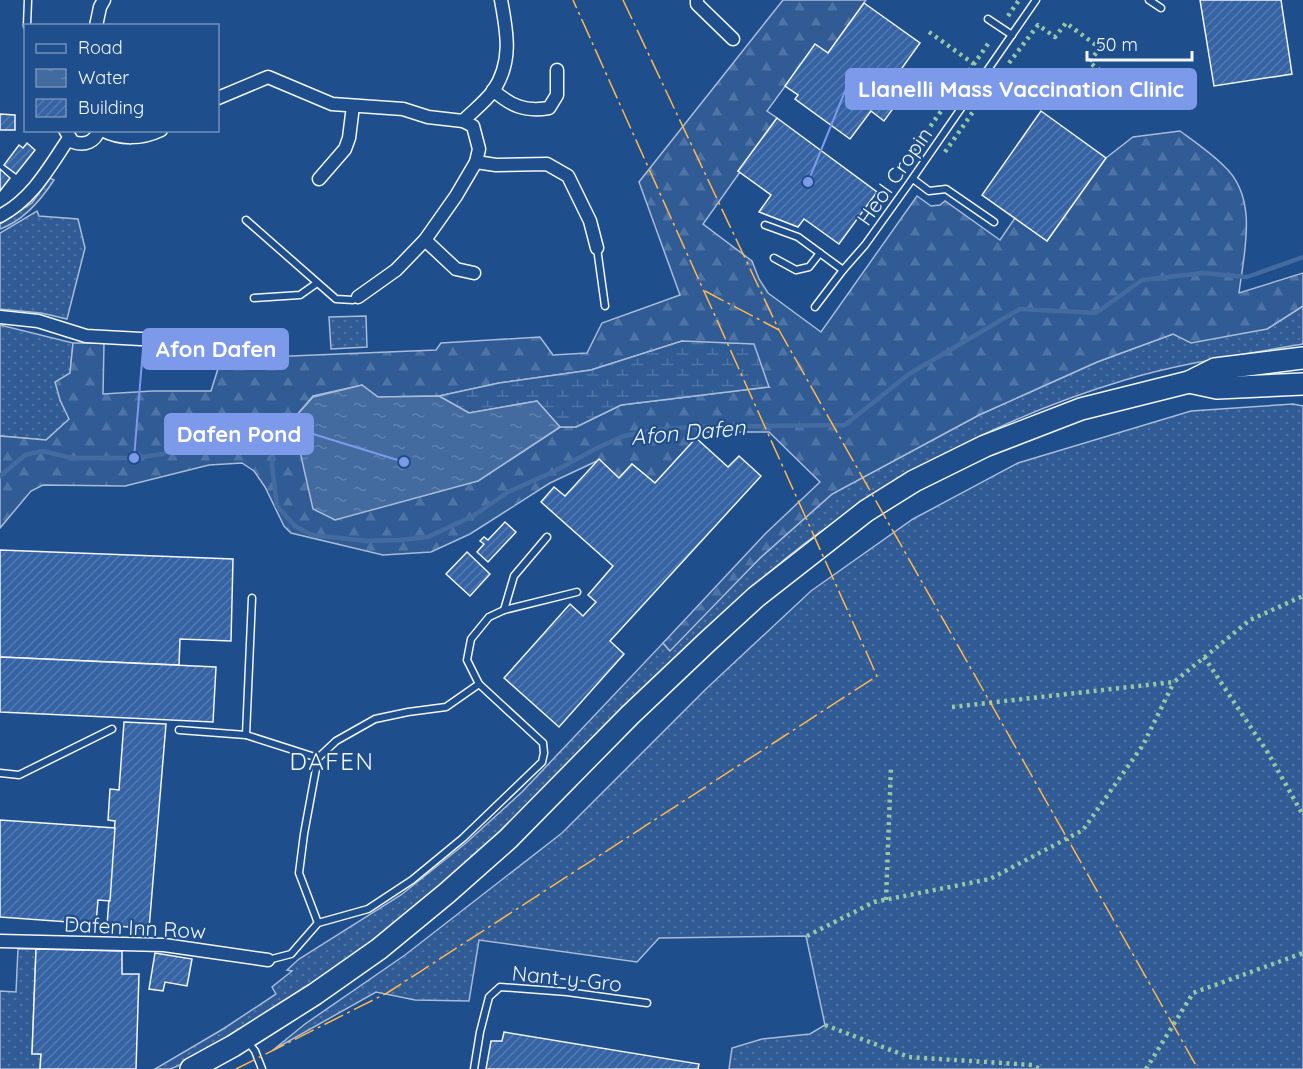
<svg xmlns="http://www.w3.org/2000/svg" width="1303" height="1069" viewBox="0 0 1303 1069" font-family="Quicksand,sans-serif">
<style>
.grass{fill:url(#grass-dots);stroke:#a8bbd7;stroke-width:1.5}
.forest{fill:url(#forest-firs);stroke:#a8bbd7;stroke-width:1.5;fill-rule:evenodd}
.wetland{fill:url(#wetland-marsh);stroke:#a8bbd7;stroke-width:1.5}
.water{fill:url(#water-ripples);stroke:#a8bbd7;stroke-width:1.5}
.lines{fill:none;stroke-linecap:round;stroke-linejoin:round}
.stream{stroke:#446ba0;stroke-width:4.5}
.building{fill:url(#building-hatch);stroke:#f2f6ff;stroke-width:1.5}
.service-casing{stroke:#f2f6ff;stroke-width:9}
.minor-casing{stroke:#f2f6ff;stroke-width:15}
.trunk-casing{stroke:#f2f6ff;stroke-width:24}
.service{stroke:#1f4e8c;stroke-width:6}
.minor{stroke:#1f4e8c;stroke-width:12}
.trunk{stroke:#1f4e8c;stroke-width:21}
.hedge{stroke:#97c8a6;stroke-width:4.5;stroke-dasharray:3 4.5;stroke-linecap:butt}
.power{stroke:#ffb74d;stroke-width:1.5;stroke-dasharray:21 4.5 3 4.5;stroke-linecap:butt}
.labels{text-anchor:middle;dominant-baseline:central;stroke-width:4.5;stroke-linejoin:round;paint-order:stroke}
.street-label{font-size:21px;fill:#f2f6ff;stroke:#1f4e8c}
.water-label{font-size:22px;font-style:italic;fill:#f2f6ff;stroke:#1f4e8c}
.quarter-label{font-size:24px;letter-spacing:1.5px;fill:#f2f6ff;stroke:#1f4e8c}
.leader{fill:none;stroke:#7d9aea;stroke-width:2}
.callout-dot{fill:#7d9aea;stroke:#1f4e8c;stroke-width:2}
.callout{fill:#7d9aea;stroke:#7d9aea;stroke-width:2}
.callout-label{font-size:22px;text-anchor:middle;font-weight:bold;fill:#fff}
</style>
<defs>
<pattern id="grass-dots" width="8" height="8" patternUnits="userSpaceOnUse" patternTransform="scale(1.5)"><rect width="8" height="8" fill="#305b95"/><path d="M2 2h.1M6 6h.1" fill="none" stroke="#4e73a5" stroke-width="1.8" stroke-linecap="round"/></pattern>
<pattern id="forest-firs" width="22" height="20" patternUnits="userSpaceOnUse" patternTransform="scale(1.5)"><rect width="22" height="20" fill="#305b95"/><path d="M5 1l3.5 6h-7zM16 11l3.5 6h-7z" fill="#4e73a5"/></pattern>
<pattern id="wetland-marsh" width="20" height="14" patternUnits="userSpaceOnUse" patternTransform="scale(1.5)"><rect width="20" height="14" fill="#305b95"/><path d="M1 5h8M5 5V1M11 12h8M15 12V8" fill="none" stroke="#4e73a5"/></pattern>
<pattern id="water-ripples" width="26" height="14" patternUnits="userSpaceOnUse" patternTransform="scale(1.5)"><rect width="26" height="14" fill="#446ba0"/><path d="M2 4q2-2 4 0t4 0M15 11q2-2 4 0t4 0" fill="none" stroke="#5f81ae"/></pattern>
<pattern id="building-hatch" width="6" height="6" patternUnits="userSpaceOnUse" patternTransform="scale(1.5)"><rect width="6" height="6" fill="#3563a3"/><path d="M-1 1l2-2M0 6l6-6M5 7l2-2" fill="none" stroke="#537ab1"/></pattern>
</defs>
<rect width="100%" height="100%" fill="#1f4e8c"/>
<g class="grass">
<path d="M50,178L54,180C41,200 23,221 0,229V224L32,203Z"/>
<polygon points="37,211 39,216 78,219 85,248 67,319 41,313 0,309 0,233"/>
<path d="M1303,306V344C1246,354 1181,363 1125,380C1020,411 923,460 833,523C790,552 753,586 716,621C646,686 580,755 511,821C428,901 337,975 236,1032C222,1040 182,1067 169,1069C164,1069 159,1069 155,1069L223,1029L276,994L272,987L292,971L287,970L299,959L401,895L466,843L522,792L663,643L669,650L760,558L832,494L979,415L1097,362L1173,334L1267,329Z"/>
<polygon points="366,316 367,347 331,349 329,317"/>
<polygon points="0,325 73,343 70,374 60,400 70,419 46,440 0,436"/>
<polygon points="1293,404 1303,406 1303,1069 729,1069 732,1048 762,1039 810,1034 825,1025 806,936 659,938 637,962 479,940 469,1001 415,1000 376,992 273,1050 305,1024 405,955 562,833 707,688 811,591 913,519 1018,463 1191,411"/>
<polygon points="18,949 36,949 32,1053 41,1054 40,1069 0,1069 0,991 16,992"/>
</g>
<path class="forest" d="M783,0H866L828,53L815,45L767,111L777,118L738,171L740,172L703,224L752,261L759,279L768,293L821,332L917,196L931,206L940,205L945,201L1000,240L1015,218L1047,241L1106,158L1133,137L1180,131C1195,142 1211,153 1224,166C1259,198 1244,252 1239,293L1303,273V306L1267,329L1191,343L1173,334L1097,362L979,415L832,494L760,558L670,651L663,643L765,534L820,482L769,432H702L655,483L632,464L619,478L599,460L550,483L470,534L431,552L383,555L291,533L284,526L265,487L254,471L242,463L209,465L125,486L43,485L31,491L0,528V436L46,440L69,419L60,400L55,382L70,373L73,343H104L103,394L153,391H211L221,359L436,350L441,343L540,337L553,355L587,353L602,323L680,295L639,182ZM682,341L769,387L621,405L576,427H560L478,481L296,416L313,396L362,385L378,397L439,396L499,383L591,370Z"/>
<polygon class="wetland" points="682,341 754,344 769,387 621,405 576,427 560,427 537,401 469,413 439,396 499,383 591,370"/>
<polygon class="water" points="362,385 378,397 439,396 469,413 537,401 560,427 478,481 335,520 313,509 298,443 296,416 313,397"/>
<g class="lines">
<g class="stream">
<polyline points="274,439 272,466 277,506 295,526 312,535 367,541 400,540 428,537 473,516 508,492 553,472 599,447 624,436 655,430 691,427 845,425 909,374 1020,309 1096,313 1142,280 1203,273 1247,277 1303,257"/>
<polyline points="274,439 283,441"/>
<polyline points="0,476 25,455 42,451 72,458 134,458 163,454 195,440 223,437 250,423 259,424 274,439"/>
</g>
</g>
<g class="building">
<polygon points="1200,0 1281,0 1292,74 1214,86"/>
<polygon points="864,3 920,43 902,68 915,78 884,121 871,111 850,139 795,99 798,95 785,86 815,44 828,53"/>
<polygon points="1041,111 1106,158 1047,241 982,195"/>
<polygon points="0,114 15,115 15,130 0,130"/>
<polygon points="777,118 877,192 839,244 804,219 798,227 759,212 771,195 738,171"/>
<polygon points="27,143 35,150 16,174 4,165 19,145 23,148"/>
<polygon points="0,169 10,178 0,191"/>
<polygon points="696,438 728,467 739,456 761,476 610,641 624,654 559,727 504,678 570,604 583,616 596,602 588,595 613,566 541,502 554,487 565,496 599,459 619,478 632,464 655,483"/>
<polygon points="505,522 516,532 488,562 477,552 484,544 480,541 484,537 488,540"/>
<polygon points="0,550 233,559 231,641 180,639 179,665 0,657"/>
<polygon points="467,552 490,574 470,596 446,574"/>
<polygon points="0,657 216,667 213,722 0,712"/>
<polygon points="124,722 166,724 149,929 107,925 115,821 108,820 110,789 119,790"/>
<polygon points="0,820 115,828 110,901 98,900 96,924 0,917"/>
<polygon points="36,949 122,951 122,974 139,974 136,1069 40,1069 41,1054 32,1054"/>
<polygon points="155,953 192,959 187,986 165,982 163,991 149,989"/>
<polygon points="504,1032 699,1064 698,1069 486,1069 491,1041 502,1041"/>
</g>
<g class="lines">
<defs>
<g id="service">
<polyline points="1149,0 1161,8"/>
<polyline points="988,19 1012,35"/>
<polyline points="27,26 28,0"/>
<polyline points="913,179 929,191 946,189 994,222"/>
<polyline points="246,220 336,299 353,300 358,297"/>
<polyline points="765,225 798,237 843,270"/>
<polyline points="597,248 605,306"/>
<polyline points="774,258 796,270 809,267 820,253"/>
<polyline points="254,298 300,295 317,283"/>
<polyline points="815,307 843,270 865,245 908,185 1036,0"/>
<polyline points="504,610 514,576 547,537"/>
<polyline points="179,730 246,735 318,758"/>
<polyline points="246,735 252,598"/>
<polyline points="0,773 19,775 112,729"/>
<polyline points="318,923 299,873 304,834 318,758 336,741 375,719 408,712 446,707 479,684"/>
<polyline points="268,960 291,954 318,923 368,909 412,880 463,838 542,762 544,753 543,743 479,684 467,660 471,639 489,617 504,610 577,592"/>
<polyline points="247,1041 255,1051 262,1069"/>
<polyline points="474,1069 480,1032 489,997 500,987 567,992 647,1003"/>
</g>
<g id="minor">
<polyline points="697,0 697,4 733,39"/>
<polyline points="96,26 100,7 104,0"/>
<path d="M493,90C511,106 525,112 549,108L557,95V70"/>
<polyline points="218,98 268,77 332,104 403,109 428,117 463,121 473,126 479,149 476,162 496,165 547,164 568,176 590,221 597,248"/>
<path d="M463,121C473,111 485,102 493,91C513,62 507,32 501,0"/>
<path d="M65,130L73,142C85,146 95,142 99,130"/>
<path d="M102,130C121,140 142,139 161,130"/>
<polyline points="319,179 345,149 349,138 353,106"/>
<path d="M0,216C33,198 48,169 69,138"/>
<polyline points="474,273 456,269 425,240 456,196 476,162"/>
<polyline points="358,297 396,270 425,240"/>
<polyline points="0,317 38,321 86,336 214,343"/>
<polyline points="0,941 164,945 268,960"/>
</g>
<g id="trunk">
<polyline points="1189,382 1217,388 1303,384"/>
<polyline points="191,1069 233,1046 315,994 379,949 447,893 508,839 630,715 707,642 756,597 866,511 914,481 985,446 1081,409 1189,382 1215,369 1303,358"/>
</g>
</defs>
<use href="#service" class="service-casing"/>
<use href="#minor" class="minor-casing"/>
<use href="#trunk" class="trunk-casing"/>
<use href="#service" class="service"/>
<use href="#minor" class="minor"/>
<use href="#trunk" class="trunk"/>
<g class="hedge">
<polyline points="1008,16 1019,0"/>
<polyline points="929,32 974,64"/>
<polyline points="1009,63 1038,25 1055,37 1066,23 1100,48 1089,62 1143,104"/>
<polyline points="945,152 991,86"/>
<polyline points="909,157 990,41"/>
<polyline points="1204,657 1268,753 1303,815"/>
<polyline points="952,707 1174,682 1250,620 1303,596"/>
<polyline points="886,900 891,767"/>
<polyline points="807,936 874,902 990,879 1083,830 1143,745 1174,682"/>
<polyline points="825,1025 909,1057 1032,1065 1040,1069"/>
<polyline points="1146,1069 1193,993 1303,953"/>
</g>
<g class="power">
<polyline points="623,0 779,330 1198,1069"/>
<polyline points="705,291 779,330"/>
<polyline points="236,1069 387,993 877,676 573,0"/>
</g>
</g>
<g class="labels">
<g class="street-label">
<text transform="translate(894 176) rotate(-55)">Heol Cropin</text>
<text transform="translate(135 927) rotate(3)">Dafen Inn Row</text>
<text transform="translate(567 978) rotate(6)">Nant-y-Gro</text>
</g>
<g class="water-label">
<text transform="translate(688 432) rotate(-5)">Afon Dafen</text>
</g>
<g class="quarter-label">
<text x="332" y="761">DAFEN</text>
</g>
</g>
<path class="leader" d="M808 182L846 89M134 458L143 349M404 462L313 434"/>
<g class="callout-dot">
<circle cx="808" cy="182" r="6"/>
<circle cx="134" cy="458" r="6"/>
<circle cx="404" cy="462" r="6"/>
</g>
<g class="callout">
<rect x="846" y="69" width="350" height="40" rx="6"/>
<rect x="143" y="329" width="145" height="40" rx="6"/>
<rect x="165" y="414" width="148" height="40" rx="6"/>
</g>
<g class="callout-label">
<text x="1021" y="97">Llanelli Mass Vaccination Clinic</text>
<text x="216" y="357">Afon Dafen</text>
<text x="239" y="442">Dafen Pond</text>
</g>
<rect x="24" y="24" width="195" height="108" fill="#1f4e8c" stroke="#7391ba" stroke-width="1.5"/>
<rect x="36" y="44" width="30" height="9" fill="#1f4e8c" stroke="#7391ba" stroke-width="1.5"/>
<text x="78" y="54" font-size="18" fill="#f2f6ff">Road</text>
<rect x="36" y="69" width="30" height="18" fill="url(#water-ripples)" stroke="#7391ba" stroke-width="1.5"/>
<text x="78" y="84" font-size="18" fill="#f2f6ff">Water</text>
<rect x="36" y="99" width="30" height="18" fill="url(#building-hatch)" stroke="#7391ba" stroke-width="1.5"/>
<text x="78" y="114" font-size="18" fill="#f2f6ff">Building</text>
<path d="M1087 51v9h105v-9" fill="none" stroke="#f2f6ff" stroke-width="3"/>
<text x="1096" y="51" font-size="18" fill="#f2f6ff" stroke="#1f4e8c" stroke-width="4.5" paint-order="stroke">50 m</text>
</svg>
